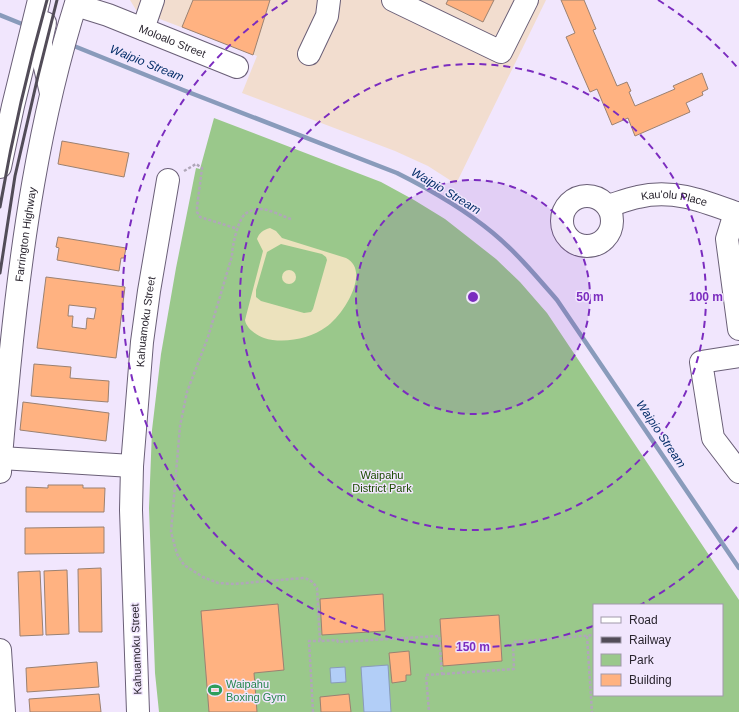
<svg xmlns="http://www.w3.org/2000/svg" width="739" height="712" viewBox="0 0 739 712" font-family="Helvetica,sans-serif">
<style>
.commercial{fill:#f2ddcf}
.green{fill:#9ac88b;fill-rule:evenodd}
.sand{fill:#ece2bd;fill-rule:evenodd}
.water{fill:#b2cef7;stroke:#899bbb}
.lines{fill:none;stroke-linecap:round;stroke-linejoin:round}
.stream{stroke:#899bbb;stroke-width:4.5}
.building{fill:#ffb281;stroke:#9b8171;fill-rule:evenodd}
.minor-casing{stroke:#6a5f77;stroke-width:24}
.major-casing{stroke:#6a5f77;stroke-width:24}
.path{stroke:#b0a7b9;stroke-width:2.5;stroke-dasharray:3 2;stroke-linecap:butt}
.minor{stroke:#fff;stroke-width:22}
.major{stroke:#fff;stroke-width:22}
.rail{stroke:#524c58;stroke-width:3}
.ring{fill:none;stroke:#7b2cbf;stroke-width:2;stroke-dasharray:7 5}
.labels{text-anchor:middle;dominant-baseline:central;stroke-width:3;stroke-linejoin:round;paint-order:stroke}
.street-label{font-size:11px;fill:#2a252f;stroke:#f1e6fd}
.park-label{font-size:11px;fill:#1b4b01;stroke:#f1e6fd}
.leisure-label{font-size:11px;fill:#27864d;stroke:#f1e6fd;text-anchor:start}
.water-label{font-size:12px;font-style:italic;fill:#052f6a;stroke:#f1e6fd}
.centre{fill:#7b2cbf;stroke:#f1e6fd;stroke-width:2}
.ring-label{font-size:12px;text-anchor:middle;font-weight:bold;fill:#7b2cbf;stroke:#f1e6fd;stroke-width:3;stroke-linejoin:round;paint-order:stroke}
</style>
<rect width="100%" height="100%" fill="#f1e6fd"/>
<polygon class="commercial" points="130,0 546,0 456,184 428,166 395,151 242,93 257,56 136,10"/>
<path class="green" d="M214,118L381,182L414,200L445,219L496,259L520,282L547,313L739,600V712H159L155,673L149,508L152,430L161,354L176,268L196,168L200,169ZM594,605H722V695H594Z"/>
<g class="sand">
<path d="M270,228L276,231L282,238L346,258C372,271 342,317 326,327C310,339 283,344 264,338C256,335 246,328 245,320L263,251L257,239C259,233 263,230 270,228ZM281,244L322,254L326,257L327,260L313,309L311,312L304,313L261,301L256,297V290L267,252Z"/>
<circle cx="289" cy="277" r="7"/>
</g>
<g class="water">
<polygon points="388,665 391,712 364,712 361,667"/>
<polygon points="345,667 346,682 331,683 330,668"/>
</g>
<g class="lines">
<g class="stream">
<polyline points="0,15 27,26"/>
<path d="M69,44L183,90L397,173C431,190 464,209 493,233C517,253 537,277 557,300L739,568"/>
</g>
</g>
<g class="building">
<polygon points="193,0 270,0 253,55 182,27"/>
<polygon points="448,0 494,0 483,22 446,4"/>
<polygon points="561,0 584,0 596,29 593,30 617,86 627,82 631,91 629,92 635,106 675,89 673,86 702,73 708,89 702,92 703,95 686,103 690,112 635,136 628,118 612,125 597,89 590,92 566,37 575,33"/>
<polygon points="62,141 129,153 124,177 58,164"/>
<polygon points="58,237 126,248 124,258 121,258 119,271 57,260 59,248 56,247"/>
<path d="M46,277L125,287L116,358L37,348ZM69,305L96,308L94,319L87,318L86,329L72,327L73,316H68Z"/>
<polygon points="34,364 71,367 70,378 109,381 108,402 31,396"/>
<polygon points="23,402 109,413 106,441 20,430"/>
<polygon points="48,485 83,485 83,488 105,488 104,512 26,512 26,487 48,488"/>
<polygon points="104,527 104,553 25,554 25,528"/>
<polygon points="101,568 102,632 79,632 78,569"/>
<polygon points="67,570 69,634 46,635 44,571"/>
<polygon points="40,571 43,635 20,636 18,572"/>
<polygon points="383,594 385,631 322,635 320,599"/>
<polygon points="278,604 284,670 254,673 257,712 209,712 201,611"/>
<polygon points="499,615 502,661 443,666 440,619"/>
<polygon points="409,651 411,675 406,675 406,681 392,683 389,653"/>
<polygon points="97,662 99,687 27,692 26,668"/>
<polygon points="99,694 101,712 30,712 29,699"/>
<polygon points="349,694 351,712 321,712 320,697"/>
</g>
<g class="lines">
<defs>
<g id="minor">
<polyline points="393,0 501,52 527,0"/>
<path id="s1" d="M76,5L108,15L237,67"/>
<polyline points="143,29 153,0"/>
<polyline points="309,54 327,16 329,0"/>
<circle cx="587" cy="221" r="25"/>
<path id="s2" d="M608,206C618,203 628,199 638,197C674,188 706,202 739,214"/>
<polyline points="735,213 727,239 739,329"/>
<polyline points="739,356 701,362 713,438 739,472"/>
<polyline points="1,458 132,466"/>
<path id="s3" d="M138,712L131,510L132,466L142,342L149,291L168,180"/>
</g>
<g id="major">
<polyline points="45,23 41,41 41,50 51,93"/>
<polyline points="0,167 13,106 39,0"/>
<path id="s4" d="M0,472C2,438 6,404 9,370C21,245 39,120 77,0"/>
<polyline points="0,650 4,712"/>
</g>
</defs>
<use href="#minor" class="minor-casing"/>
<use href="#major" class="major-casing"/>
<g class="path">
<polyline points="184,171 196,164 202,168 197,207 197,212 200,217 238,229"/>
<path d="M291,219C281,216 270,209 260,209C256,209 249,211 245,214C238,220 232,246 232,256L208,337L187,392L180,426L171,532L177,554L184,565L203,577L218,583L234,584L303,578C310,579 313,582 317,588L320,641L337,640L338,642L439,636L442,674L426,675L429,712"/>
<polyline points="587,636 592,712"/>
<polyline points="442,674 514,669 513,642 594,635"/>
<polyline points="313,712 309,641 320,641"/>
</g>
<use href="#minor" class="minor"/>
<use href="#major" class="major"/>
<g class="rail">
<path d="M0,207C12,137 28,68 47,0"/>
<polyline points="0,273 15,176 38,76 57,0"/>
</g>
</g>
<circle cx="473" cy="297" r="117" fill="#7b2cbf" fill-opacity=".12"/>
<g class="ring">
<circle cx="473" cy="297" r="117"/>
<circle cx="473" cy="297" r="233"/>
<path d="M737 527A350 350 0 0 1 640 605M593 626A350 350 0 0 1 288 0M658 0A350 350 0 0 1 737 67"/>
</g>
<defs>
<symbol id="stadium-bare" viewBox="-9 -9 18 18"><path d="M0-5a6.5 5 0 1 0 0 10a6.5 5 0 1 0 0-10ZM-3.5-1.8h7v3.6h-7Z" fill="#2e9e5b" stroke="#f1e6fd" stroke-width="2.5" paint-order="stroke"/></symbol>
</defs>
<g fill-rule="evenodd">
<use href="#stadium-bare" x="205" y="680" width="20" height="20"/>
</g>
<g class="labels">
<g class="street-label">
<text stroke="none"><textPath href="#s1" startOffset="103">Moloalo Street</textPath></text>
<text stroke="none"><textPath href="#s2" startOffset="68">Kau'olu Place</textPath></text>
<text stroke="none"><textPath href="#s4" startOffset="239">Farrington Highway</textPath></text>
<text stroke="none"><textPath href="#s3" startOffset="391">Kahuamoku Street</textPath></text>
<text transform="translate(136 649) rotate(-92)">Kahuamoku Street</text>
</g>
<g class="park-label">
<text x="382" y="475">Waipahu<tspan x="382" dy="13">District Park</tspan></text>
</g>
<g class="leisure-label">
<text x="226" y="684">Waipahu<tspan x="226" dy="13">Boxing Gym</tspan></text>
</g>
<g class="water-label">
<text transform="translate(147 63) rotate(22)">Waipio Stream</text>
<text transform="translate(446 191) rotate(31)">Waipio Stream</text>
<text transform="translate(661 434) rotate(56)">Waipio Stream</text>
</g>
</g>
<circle cx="473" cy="297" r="6" class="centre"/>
<g class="ring-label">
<text x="590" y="301">50 m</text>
<text x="706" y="301">100 m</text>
<text x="473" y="651">150 m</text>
</g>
<rect x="593" y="604" width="130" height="92" fill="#f1e6fd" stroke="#a199ab"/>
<rect x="601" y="617" width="20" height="6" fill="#ffffff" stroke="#a199ab"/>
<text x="629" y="624" font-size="12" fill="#2a252f">Road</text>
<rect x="601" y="637" width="20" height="6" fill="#524c58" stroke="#a199ab"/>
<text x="629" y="644" font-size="12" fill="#2a252f">Railway</text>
<rect x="601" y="654" width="20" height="12" fill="#9ac88b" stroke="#a199ab"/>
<text x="629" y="664" font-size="12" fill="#2a252f">Park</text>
<rect x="601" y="674" width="20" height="12" fill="#ffb281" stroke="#a199ab"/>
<text x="629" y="684" font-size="12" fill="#2a252f">Building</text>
</svg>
